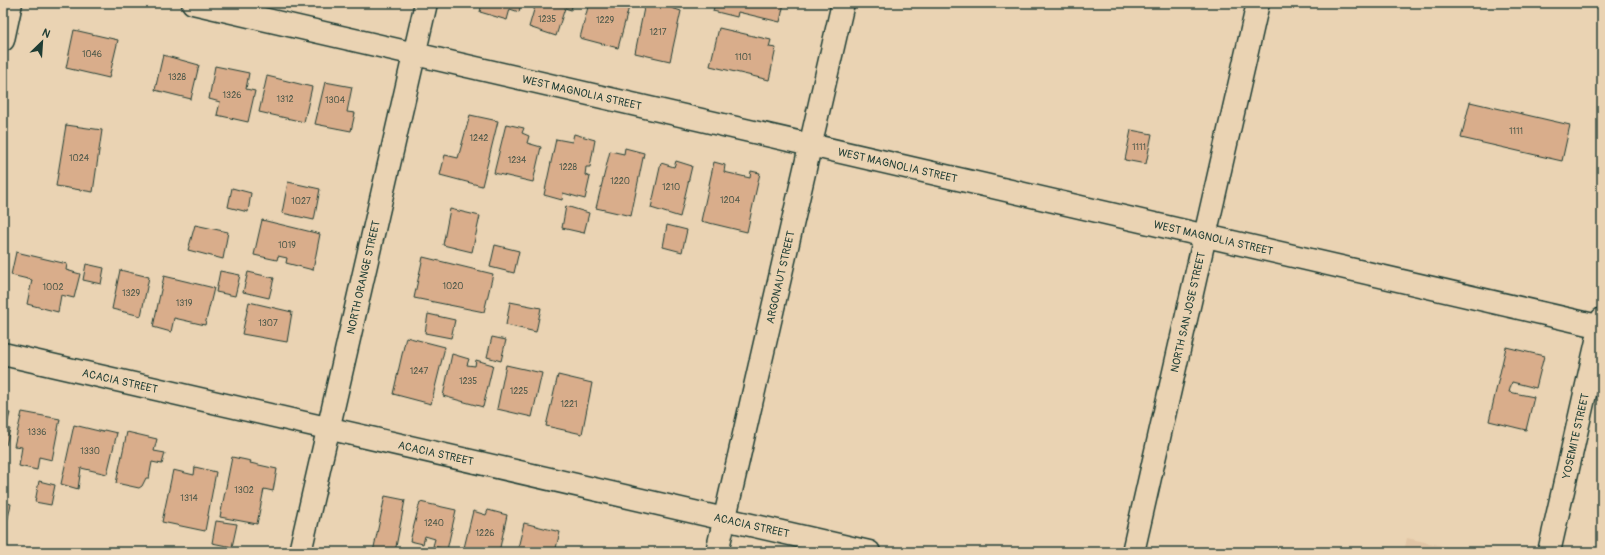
<svg xmlns="http://www.w3.org/2000/svg" width="1605" height="555" viewBox="0 0 1605 555" font-family="Pangolin,sans-serif">
<style>
.built{fill:#e1c5a5}
.building{fill:#d9ad8b;stroke:#1f3d34}
.lines{fill:none;stroke-linecap:round;stroke-linejoin:round}
.minor-casing{stroke:#1f3d34;stroke-width:25}
.secondary-casing{stroke:#1f3d34;stroke-width:25}
.minor{stroke:#ead3b3;stroke-width:22}
.secondary{stroke:#ead3b3;stroke-width:22}
.labels{text-anchor:middle;dominant-baseline:central;stroke-width:3;stroke-linejoin:round;paint-order:stroke}
.number-label{font-size:9px;fill:#4e594a}
.street-label{font-size:11px;fill:#1f3d34;stroke:#ead3b3}
</style>
<rect width="100%" height="100%" fill="#ead3b3"/>
<filter id="ink" filterUnits="userSpaceOnUse"><feTurbulence type="fractalNoise" baseFrequency=".025" numOctaves="2"/><feDisplacementMap in="SourceGraphic" scale="8" xChannelSelector="R" yChannelSelector="G"/><feConvolveMatrix kernelMatrix="1 2 1 2 8 2 1 2 1" color-interpolation-filters="sRGB"/></filter>
<g filter="url(#ink)">
<polygon class="built" points="1407,538 1469,552 1404,552"/>
<g class="building">
<polygon points="482,3 521,3 519,12 510,9 507,20 480,12"/>
<polygon points="536,3 573,3 571,10 565,8 556,36 529,27"/>
<polygon points="589,3 630,3 618,48 580,38"/>
<polygon points="645,3 670,3 669,7 681,11 670,61 635,53"/>
<polygon points="715,3 784,3 780,22 738,12 737,17 713,11"/>
<polygon points="719,28 771,40 769,47 776,48 769,80 710,66"/>
<polygon points="74,30 118,40 109,78 66,68"/>
<polygon points="163,55 199,65 191,99 155,90"/>
<polygon points="215,66 249,73 246,89 255,91 248,122 217,115 220,102 209,99"/>
<polygon points="267,76 312,87 304,122 259,112"/>
<polygon points="325,82 352,87 347,112 355,113 351,131 315,124"/>
<polygon points="1470,102 1570,125 1562,161 1461,138"/>
<polygon points="470,115 498,121 482,186 440,175 445,155 458,158"/>
<polygon points="506,124 524,128 522,133 529,136 527,143 541,147 533,182 494,173"/>
<polygon points="66,125 102,130 93,192 56,186"/>
<polygon points="1131,130 1152,134 1146,164 1125,160"/>
<polygon points="574,134 595,140 590,167 586,167 585,175 590,177 585,199 563,193 562,200 544,195 556,139 572,142"/>
<polygon points="625,148 644,153 631,216 596,208 610,151 624,154"/>
<polygon points="676,161 692,166 680,217 651,208 661,163 674,167"/>
<polygon points="714,162 725,165 724,172 750,178 751,171 760,173 747,232 701,221"/>
<polygon points="288,182 320,189 314,220 282,213"/>
<polygon points="232,188 251,193 248,212 228,207"/>
<polygon points="566,206 589,213 584,233 562,228"/>
<polygon points="450,209 480,216 472,252 443,245"/>
<polygon points="262,220 320,234 313,270 286,263 287,258 278,256 277,260 254,255"/>
<polygon points="195,225 228,232 223,259 188,250"/>
<polygon points="667,225 687,230 682,252 663,247"/>
<polygon points="495,245 519,251 514,273 490,267"/>
<polygon points="16,252 67,264 66,270 80,274 74,298 61,295 58,312 27,304 32,280 11,275"/>
<polygon points="423,257 493,274 484,312 414,298"/>
<polygon points="86,264 104,268 101,284 83,280"/>
<polygon points="120,270 149,277 141,316 112,309"/>
<polygon points="220,271 240,275 235,296 216,292"/>
<polygon points="248,272 274,278 269,298 243,292"/>
<polygon points="164,276 214,288 205,325 174,318 171,332 153,327"/>
<polygon points="249,302 292,312 287,342 242,334"/>
<polygon points="510,302 541,308 536,332 506,325"/>
<polygon points="428,314 455,320 451,338 425,333"/>
<polygon points="406,337 445,347 431,404 393,394"/>
<polygon points="492,337 506,340 501,361 487,357"/>
<polygon points="1506,347 1544,356 1536,388 1512,382 1509,392 1534,397 1526,430 1489,421"/>
<polygon points="452,354 469,359 467,365 475,366 476,360 493,365 483,407 443,396"/>
<polygon points="506,365 542,373 532,417 497,409"/>
<polygon points="558,375 592,383 582,434 546,426"/>
<polygon points="3,412 10,413 6,428 10,429 6,445 4,444 3,446"/>
<polygon points="22,412 60,419 52,460 39,457 37,470 19,466 22,447 14,446"/>
<polygon points="74,425 103,432 104,430 117,433 107,474 81,468 78,489 61,484"/>
<polygon points="127,432 157,439 154,451 165,453 162,464 152,462 149,478 146,478 142,486 139,488 116,483"/>
<polygon points="232,457 251,461 250,463 277,469 273,491 264,489 257,524 220,517"/>
<polygon points="195,467 216,472 205,531 162,522 173,470 194,475"/>
<polygon points="39,481 55,485 51,505 35,502"/>
<polygon points="385,496 405,500 395,552 373,552"/>
<polygon points="3,502 11,504 3,541"/>
<polygon points="420,502 456,510 447,550 433,546 435,539 425,536 423,544 410,541"/>
<polygon points="488,510 507,515 499,552 463,552 473,511 486,515"/>
<polygon points="216,521 237,524 232,547 212,543"/>
<polygon points="524,523 560,532 555,552 517,552"/>
<polygon points="205,548 222,552 204,552"/>
</g>
<g class="lines">
<defs>
<g id="minor">
<path id="s1" d="M193,3L1602,327"/>
<path id="s2" d="M3,354L869,552"/>
<path id="s3" d="M300,552L426,3"/>
<path id="s4" d="M717,552L843,3"/>
<path id="s5" d="M1133,552L1258,3"/>
<path id="s6" d="M1549,552L1602,319"/>
</g>
<polyline id="secondary" points="3,40 11,3"/>
</defs>
<use href="#minor" class="minor-casing"/>
<use href="#secondary" class="secondary-casing"/>
<use href="#minor" class="minor"/>
<use href="#secondary" class="secondary"/>
</g>
</g>
<g class="labels">
<g class="number-label">
<text x="547" y="19">1235</text>
<text x="605" y="20">1229</text>
<text x="658" y="32">1217</text>
<text x="92" y="54">1046</text>
<text x="743" y="57">1101</text>
<text x="177" y="77">1328</text>
<text x="232" y="95">1326</text>
<text x="285" y="99">1312</text>
<text x="335" y="100">1304</text>
<text x="1516" y="131">1111</text>
<text x="479" y="138">1242</text>
<text x="1139" y="147">1111</text>
<text x="79" y="158">1024</text>
<text x="517" y="160">1234</text>
<text x="568" y="167">1228</text>
<text x="620" y="181">1220</text>
<text x="671" y="187">1210</text>
<text x="730" y="200">1204</text>
<text x="301" y="201">1027</text>
<text x="287" y="245">1019</text>
<text x="453" y="286">1020</text>
<text x="53" y="287">1002</text>
<text x="131" y="293">1329</text>
<text x="184" y="303">1319</text>
<text x="268" y="323">1307</text>
<text x="419" y="371">1247</text>
<text x="468" y="381">1235</text>
<text x="519" y="391">1225</text>
<text x="569" y="404">1221</text>
<text x="37" y="432">1336</text>
<text x="90" y="451">1330</text>
<text x="244" y="490">1302</text>
<text x="189" y="498">1314</text>
<text x="434" y="523">1240</text>
<text x="485" y="533">1226</text>
</g>
<g class="street-label">
<text stroke="none"><textPath href="#s1" startOffset="399">WEST MAGNOLIA STREET</textPath></text>
<text stroke="none"><textPath href="#s1" startOffset="723">WEST MAGNOLIA STREET</textPath></text>
<text stroke="none"><textPath href="#s1" startOffset="1047">WEST MAGNOLIA STREET</textPath></text>
<text stroke="none"><textPath href="#s3" startOffset="282">NORTH ORANGE STREET</textPath></text>
<text stroke="none"><textPath href="#s4" startOffset="282">ARGONAUT STREET</textPath></text>
<text stroke="none"><textPath href="#s5" startOffset="246">NORTH SAN JOSE STREET</textPath></text>
<text stroke="none"><textPath href="#s2" startOffset="120">ACACIA STREET</textPath></text>
<text stroke="none"><textPath href="#s6" startOffset="119">YOSEMITE STREET</textPath></text>
<text stroke="none"><textPath href="#s2" startOffset="444">ACACIA STREET</textPath></text>
<text stroke="none"><textPath href="#s2" startOffset="768">ACACIA STREET</textPath></text>
</g>
</g>
<rect width="1605" height="555" fill="none" stroke="#ead3b3" stroke-width="16"/>
<rect x="8" y="8" width="1589" height="539" fill="none" stroke="#1f3d34" stroke-width="1.5" filter="url(#ink)"/>
<g transform="translate(42 42) rotate(25)" stroke="#ead3b3" stroke-width="3" paint-order="stroke">
<path d="M0-3L7 15L0 10L-7 15Z" fill="#1f3d34"/>
<text y="-6" font-size="11" font-weight="bold" text-anchor="middle" fill="#1f3d34">N</text>
</g>
</svg>
